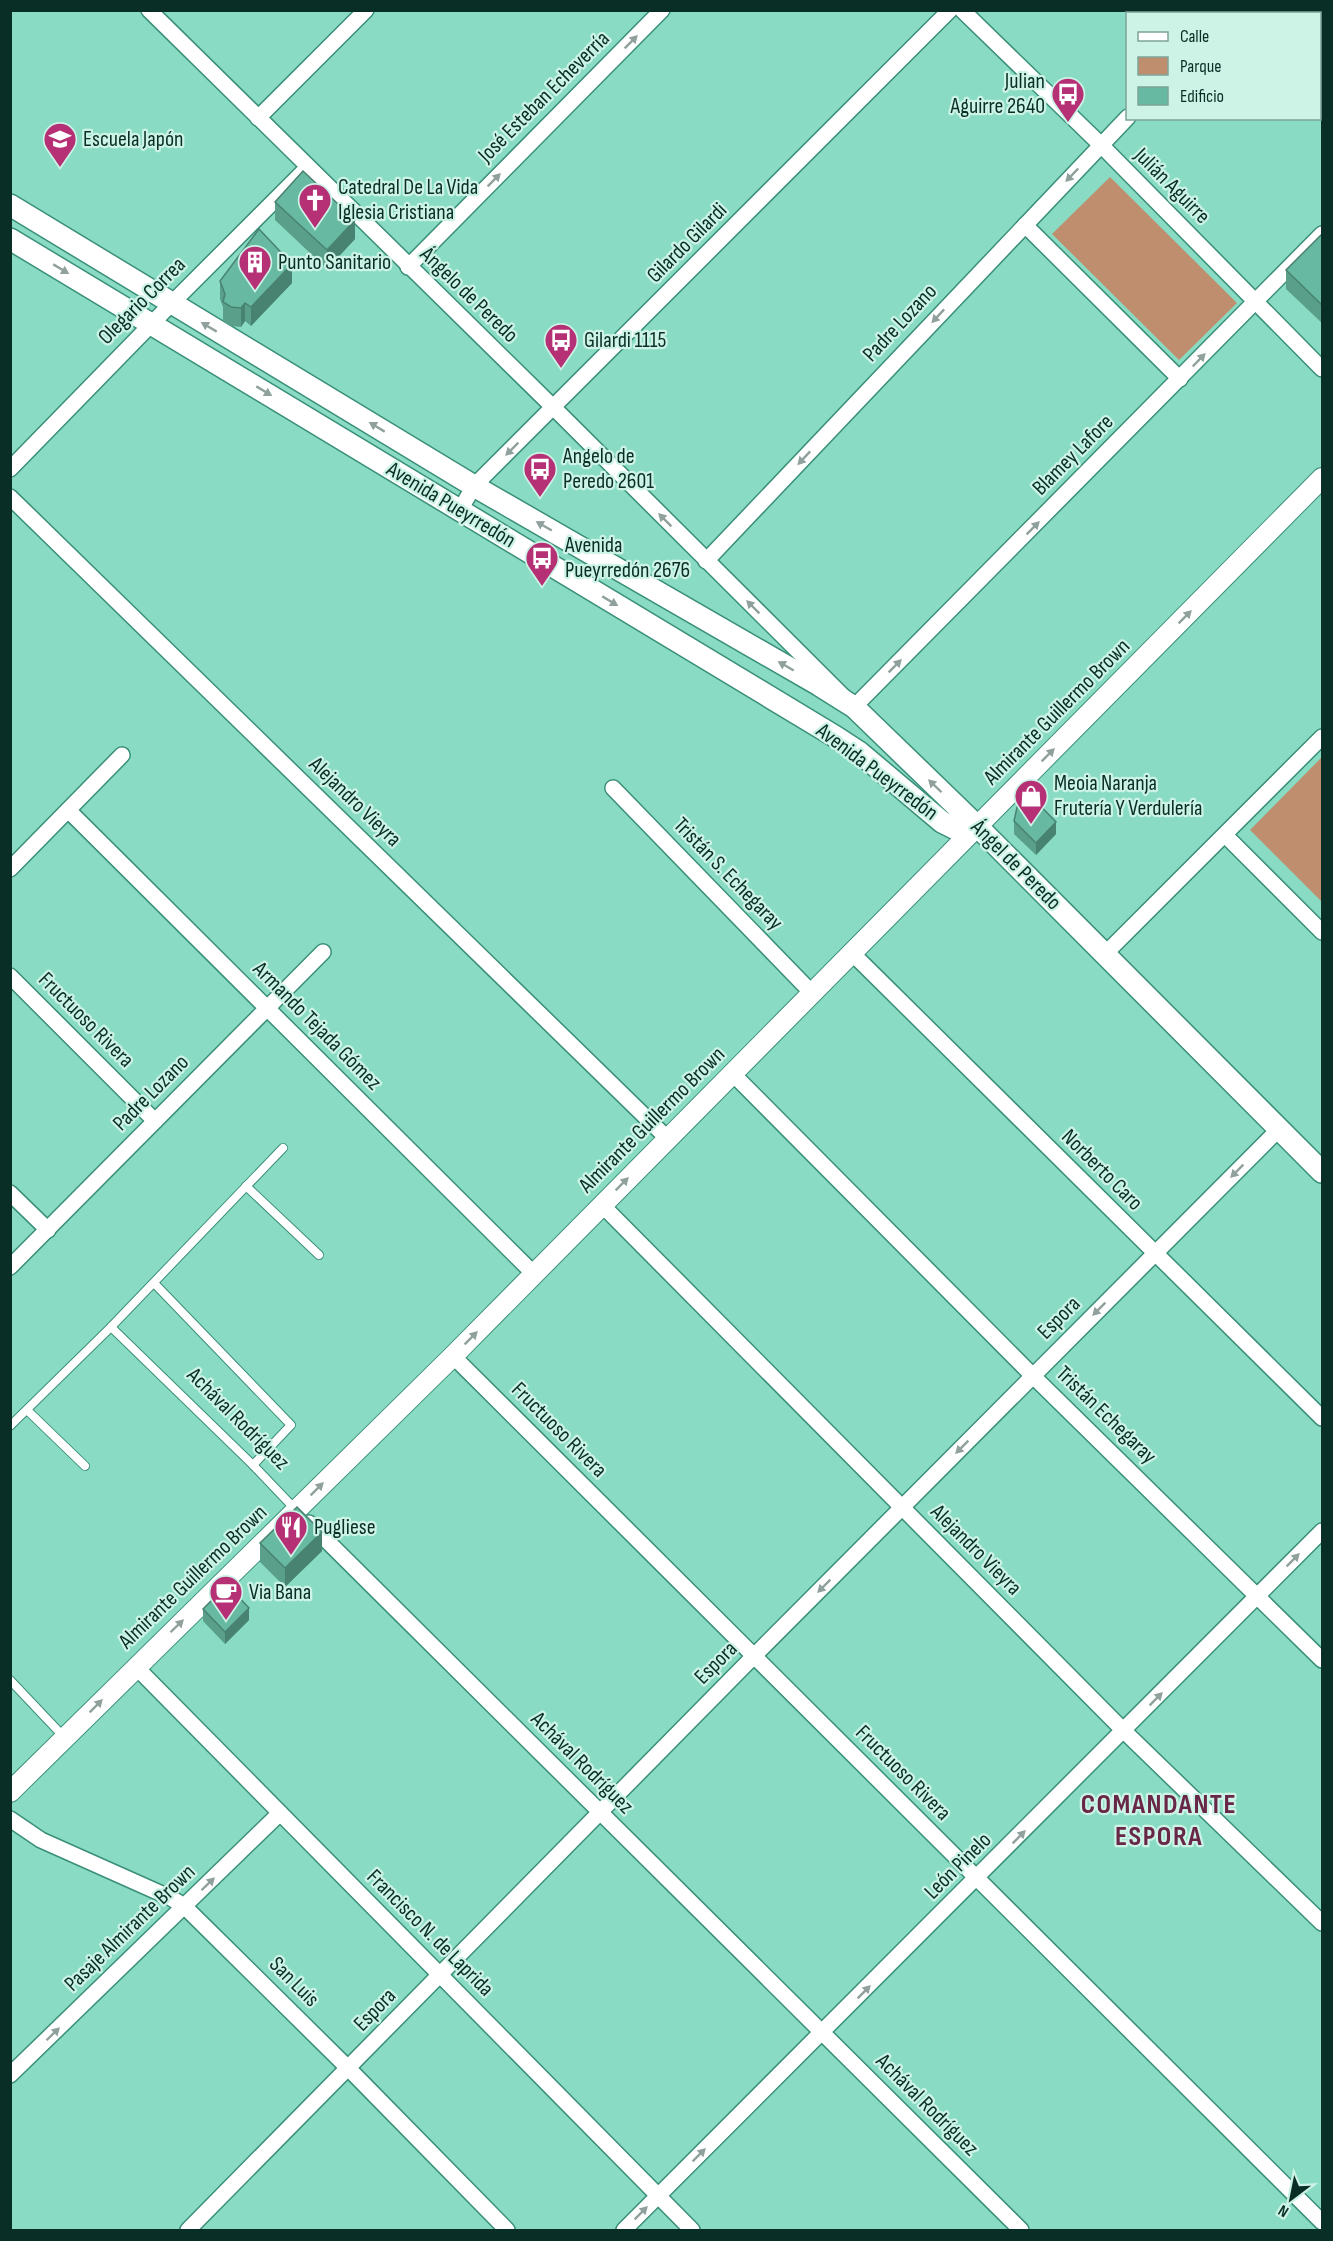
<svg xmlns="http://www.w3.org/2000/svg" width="1333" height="2241" viewBox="0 0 1333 2241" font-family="'Sofia Sans Condensed',sans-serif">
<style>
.green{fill:#bf8e6e}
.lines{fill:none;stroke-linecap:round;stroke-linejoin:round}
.service-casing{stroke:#3a8f79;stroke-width:10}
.minor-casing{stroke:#3a8f79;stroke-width:18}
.tertiary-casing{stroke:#3a8f79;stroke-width:22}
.secondary-casing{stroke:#3a8f79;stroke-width:24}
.service{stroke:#fff;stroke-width:8}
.minor{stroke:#fff;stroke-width:15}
.tertiary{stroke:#fff;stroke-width:20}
.secondary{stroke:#fff;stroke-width:21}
.wall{fill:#599f8a}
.shaded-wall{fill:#488271}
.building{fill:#67b9a1;stroke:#488271;stroke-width:1.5}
.oneway{fill:#90a19d}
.labels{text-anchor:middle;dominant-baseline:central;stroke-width:4.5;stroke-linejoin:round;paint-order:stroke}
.poi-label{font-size:22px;fill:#092e25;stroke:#ccf3e6;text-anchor:start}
.street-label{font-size:22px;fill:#092e25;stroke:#ccf3e6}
.district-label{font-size:28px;font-weight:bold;letter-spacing:1.5px;fill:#682746;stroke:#ccf3e6}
</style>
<rect width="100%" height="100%" fill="#89dcc3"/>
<g class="green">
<polygon points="1110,177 1237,303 1179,360 1052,234"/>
<polygon points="1322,757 1322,902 1250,830"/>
</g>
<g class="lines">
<defs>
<g id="service">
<polyline points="246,1186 319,1255"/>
<polyline points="154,1283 291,1425 253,1465"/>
<polyline points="111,1327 253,1465 295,1509"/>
<polyline points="27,1410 85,1466"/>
<polyline points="10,1426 111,1327 283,1148"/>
<polyline points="10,1680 64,1737"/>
</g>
<g id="minor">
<polyline points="149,10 554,408 854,707 1322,234"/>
<polyline points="962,10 1101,145 1322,369"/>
<polyline points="1229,14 1232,10"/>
<polyline points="258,118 366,10"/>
<polyline points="1025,225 1180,379"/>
<polyline points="408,267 662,10"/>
<polyline points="10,469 171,304 308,167"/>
<polyline points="10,497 667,1138"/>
<polyline points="460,510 474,486 950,10"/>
<polyline points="706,561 1128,117"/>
<polyline points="613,788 811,992"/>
<polyline points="68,810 534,1274"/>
<polyline points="1225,835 1322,932"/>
<polyline points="10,869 122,755"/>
<polyline points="852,953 1322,1418"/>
<polyline points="1104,955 1322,737"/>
<polyline points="10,976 155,1121"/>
<polyline points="732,1073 1033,1376 1322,1660"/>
<polyline points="10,1193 48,1230"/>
<polyline points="602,1205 1124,1731 1322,1923"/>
<polyline points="10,1267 323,952"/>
<polyline points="453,1356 1322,2222"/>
<polyline points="309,1523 1021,2230"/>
<polyline points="136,1667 692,2230"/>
<polyline points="10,1819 41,1840 171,1898 184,1906 349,2069 507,2230"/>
<polyline points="10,2075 280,1813"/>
<polyline points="188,2230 754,1656 1278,1130"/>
<polyline points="624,2230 1322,1531"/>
</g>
<polyline id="tertiary" points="10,1792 453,1356 1322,478"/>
<g id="secondary">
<polyline points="10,205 474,486 819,685 854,707 977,826 1322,1172"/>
<polyline points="10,239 836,737 859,752 942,822 956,829 977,826"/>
</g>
</defs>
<use href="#service" class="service-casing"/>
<use href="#minor" class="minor-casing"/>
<use href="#tertiary" class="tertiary-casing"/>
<use href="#secondary" class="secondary-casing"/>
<use href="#service" class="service"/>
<use href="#minor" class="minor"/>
<use href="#tertiary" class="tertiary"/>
<use href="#secondary" class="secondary"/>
</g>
<g class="wall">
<polygon points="275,202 355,239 327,269 275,220"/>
<polygon points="1323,233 1323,324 1286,289 1286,270"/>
<polygon points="220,281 292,283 251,326 245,321 241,327 231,326 223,321 223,307 220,299"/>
<polygon points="1014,821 1056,834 1036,855 1014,834"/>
<polygon points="260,1543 322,1551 285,1587 260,1562"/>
<polygon points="203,1609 249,1620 225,1644 203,1621"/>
</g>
<g class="shaded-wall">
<polygon points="355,220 355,239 327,269 327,250"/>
<polygon points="292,264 292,283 251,326 251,307"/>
<polygon points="245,303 245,321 241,327 241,308"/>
<polygon points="1056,822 1056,834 1036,855 1036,843"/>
<polygon points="322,1532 322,1551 285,1587 285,1568"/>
<polygon points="249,1608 249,1620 225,1644 225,1632"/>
</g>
<g class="building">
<polygon points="303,171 355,220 327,250 275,202"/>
<polygon points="259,229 292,264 251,307 245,303 241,308 231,307 223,302 225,294 220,281"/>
<polygon points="1323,233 1323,306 1286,270"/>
<polygon points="1028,793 1056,822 1036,843 1014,821 1018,803"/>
<polygon points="297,1507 322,1532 285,1568 260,1543"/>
<polygon points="227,1585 249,1608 225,1632 203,1609"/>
</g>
<defs><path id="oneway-solid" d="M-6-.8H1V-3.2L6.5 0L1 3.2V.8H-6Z" transform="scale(1.5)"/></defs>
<g class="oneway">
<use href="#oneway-solid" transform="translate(631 42) rotate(-45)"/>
<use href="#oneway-solid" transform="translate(1072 175) rotate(134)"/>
<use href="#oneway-solid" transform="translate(494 180) rotate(-45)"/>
<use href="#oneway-solid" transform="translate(61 269) rotate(31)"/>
<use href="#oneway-solid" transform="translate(938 316) rotate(133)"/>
<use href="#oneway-solid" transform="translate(209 327) rotate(-149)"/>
<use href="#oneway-solid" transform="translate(1199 360) rotate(-46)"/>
<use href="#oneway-solid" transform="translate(264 391) rotate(31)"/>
<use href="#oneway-solid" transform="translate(377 427) rotate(-149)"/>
<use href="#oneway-solid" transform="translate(512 449) rotate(135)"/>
<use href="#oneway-solid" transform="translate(804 458) rotate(133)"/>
<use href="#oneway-solid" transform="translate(665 520) rotate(-135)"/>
<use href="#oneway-solid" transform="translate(544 526) rotate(-150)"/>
<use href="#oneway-solid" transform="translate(1033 528) rotate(-45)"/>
<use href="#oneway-solid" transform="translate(610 601) rotate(31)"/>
<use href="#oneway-solid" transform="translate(753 607) rotate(-135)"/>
<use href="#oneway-solid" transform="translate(1185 617) rotate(-45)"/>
<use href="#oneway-solid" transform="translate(786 666) rotate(-150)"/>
<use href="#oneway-solid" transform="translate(895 666) rotate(-45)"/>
<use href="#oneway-solid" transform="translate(1048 755) rotate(-45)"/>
<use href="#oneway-solid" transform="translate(935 786) rotate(-136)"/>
<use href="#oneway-solid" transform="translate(1237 1171) rotate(135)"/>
<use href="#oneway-solid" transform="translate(622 1184) rotate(-45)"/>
<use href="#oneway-solid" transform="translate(1099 1309) rotate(135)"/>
<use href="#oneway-solid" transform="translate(471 1338) rotate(-45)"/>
<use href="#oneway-solid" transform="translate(962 1447) rotate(135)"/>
<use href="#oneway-solid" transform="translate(317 1489) rotate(-45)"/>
<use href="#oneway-solid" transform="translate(1293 1560) rotate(-45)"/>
<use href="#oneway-solid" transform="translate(824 1586) rotate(135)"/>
<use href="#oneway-solid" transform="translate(177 1626) rotate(-44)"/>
<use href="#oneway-solid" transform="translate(1156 1699) rotate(-45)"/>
<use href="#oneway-solid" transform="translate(96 1706) rotate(-45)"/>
<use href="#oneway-solid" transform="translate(1019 1837) rotate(-45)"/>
<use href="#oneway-solid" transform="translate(208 1884) rotate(-44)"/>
<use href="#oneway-solid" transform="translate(864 1992) rotate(-45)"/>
<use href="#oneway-solid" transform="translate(53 2034) rotate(-44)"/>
<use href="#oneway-solid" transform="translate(699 2155) rotate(-45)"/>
<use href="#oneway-solid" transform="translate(641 2213) rotate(-45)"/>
</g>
<defs>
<symbol id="bus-pin" viewBox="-11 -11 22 30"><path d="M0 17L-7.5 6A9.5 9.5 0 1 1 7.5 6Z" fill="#b53075" stroke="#ccf3e6"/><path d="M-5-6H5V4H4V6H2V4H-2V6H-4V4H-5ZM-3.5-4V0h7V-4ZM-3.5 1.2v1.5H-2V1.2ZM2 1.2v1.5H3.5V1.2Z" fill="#fff"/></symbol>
<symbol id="school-pin" viewBox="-11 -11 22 30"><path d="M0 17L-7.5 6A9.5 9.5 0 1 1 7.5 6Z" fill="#b53075" stroke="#ccf3e6"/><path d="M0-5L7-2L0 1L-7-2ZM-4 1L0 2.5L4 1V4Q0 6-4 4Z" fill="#fff"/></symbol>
<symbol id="church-pin" viewBox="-11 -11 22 30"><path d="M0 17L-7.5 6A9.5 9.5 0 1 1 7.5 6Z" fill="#b53075" stroke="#ccf3e6"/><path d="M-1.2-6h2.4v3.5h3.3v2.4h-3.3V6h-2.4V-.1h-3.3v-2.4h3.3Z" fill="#fff"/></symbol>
<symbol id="building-pin" viewBox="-11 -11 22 30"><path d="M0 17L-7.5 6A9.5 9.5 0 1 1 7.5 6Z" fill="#b53075" stroke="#ccf3e6"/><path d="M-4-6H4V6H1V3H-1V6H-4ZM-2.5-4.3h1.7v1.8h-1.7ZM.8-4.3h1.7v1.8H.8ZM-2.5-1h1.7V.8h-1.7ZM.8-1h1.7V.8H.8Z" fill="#fff"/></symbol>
<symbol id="shop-pin" viewBox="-11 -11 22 30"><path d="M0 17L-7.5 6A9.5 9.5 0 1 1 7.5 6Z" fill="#b53075" stroke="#ccf3e6"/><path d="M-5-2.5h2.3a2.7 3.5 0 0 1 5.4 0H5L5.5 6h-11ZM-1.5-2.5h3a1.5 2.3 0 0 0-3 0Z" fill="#fff"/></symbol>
<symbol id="restaurant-pin" viewBox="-11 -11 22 30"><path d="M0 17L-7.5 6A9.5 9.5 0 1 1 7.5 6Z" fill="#b53075" stroke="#ccf3e6"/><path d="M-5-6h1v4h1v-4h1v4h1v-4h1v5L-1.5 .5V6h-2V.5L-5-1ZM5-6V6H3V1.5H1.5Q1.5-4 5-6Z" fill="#fff"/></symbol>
<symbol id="cafe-pin" viewBox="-11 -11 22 30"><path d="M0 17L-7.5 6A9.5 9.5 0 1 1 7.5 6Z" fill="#b53075" stroke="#ccf3e6"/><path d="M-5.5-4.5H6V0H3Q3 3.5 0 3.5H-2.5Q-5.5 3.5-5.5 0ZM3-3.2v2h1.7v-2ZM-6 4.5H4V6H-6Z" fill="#fff"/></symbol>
</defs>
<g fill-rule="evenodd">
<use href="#bus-pin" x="1049" y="75" width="38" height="52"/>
<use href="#school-pin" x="41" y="120" width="38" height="52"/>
<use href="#church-pin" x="296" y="181" width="38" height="52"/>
<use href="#building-pin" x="236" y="243" width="38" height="52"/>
<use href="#bus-pin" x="542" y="321" width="38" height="52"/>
<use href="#bus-pin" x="521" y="450" width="38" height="52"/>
<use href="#bus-pin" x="523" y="539" width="38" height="52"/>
<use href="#shop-pin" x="1012" y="777" width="38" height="52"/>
<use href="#restaurant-pin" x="272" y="1508" width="38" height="52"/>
<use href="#cafe-pin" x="207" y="1573" width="38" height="52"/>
</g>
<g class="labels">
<g class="poi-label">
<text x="1045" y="81" text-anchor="end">Julian<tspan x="1045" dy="25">Aguirre 2640</tspan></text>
<text x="83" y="139">Escuela Japón</text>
<text x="338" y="187">Catedral De La Vida<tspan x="338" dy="25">Iglesia Cristiana</tspan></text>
<text x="278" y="262">Punto Sanitario</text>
<text x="584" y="340">Gilardi 1115</text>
<text x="563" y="456">Angelo de<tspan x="563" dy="25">Peredo 2601</tspan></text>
<text x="565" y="545">Avenida<tspan x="565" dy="25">Pueyrredón 2676</tspan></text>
<text x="1054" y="783">Meoia Naranja<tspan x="1054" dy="25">Frutería Y Verdulería</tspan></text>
<text x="314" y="1527">Pugliese</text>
<text x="249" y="1592">Via Bana</text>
</g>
<g class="street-label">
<text transform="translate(544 97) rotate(-45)">José Esteban Echeverría</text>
<text transform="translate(1172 186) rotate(45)">Julián Aguirre</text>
<text transform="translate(687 243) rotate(-45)">Gilardo Gilardi</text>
<text transform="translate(469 295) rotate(44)">Ángelo de Peredo</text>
<text transform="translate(142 301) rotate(-45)">Olegario Correa</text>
<text transform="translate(900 323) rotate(-47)">Padre Lozano</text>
<text transform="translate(1073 455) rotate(-45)">Blamey Lafore</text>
<text transform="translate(451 505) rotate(31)">Avenida Pueyrredón</text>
<text transform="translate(1057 712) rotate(-45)">Almirante Guillermo Brown</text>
<text transform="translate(877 772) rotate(37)">Avenida Pueyrredón</text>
<text transform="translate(355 802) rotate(44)">Alejandro Vieyra</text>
<text transform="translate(1016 865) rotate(45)">Ángel de Peredo</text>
<text transform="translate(728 874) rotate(46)">Tristán S. Echegaray</text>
<text transform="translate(86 1020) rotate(45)">Fructuoso Rivera</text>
<text transform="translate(317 1026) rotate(45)">Armando Tejada Gómez</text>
<text transform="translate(151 1093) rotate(-45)">Padre Lozano</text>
<text transform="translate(652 1120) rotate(-45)">Almirante Guillermo Brown</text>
<text transform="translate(1102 1170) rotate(45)">Norberto Caro</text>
<text transform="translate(1059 1318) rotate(-45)">Espora</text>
<text transform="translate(1106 1415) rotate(44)">Tristán Echegaray</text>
<text transform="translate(238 1419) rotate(45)">Achával Rodríguez</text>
<text transform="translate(559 1430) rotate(45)">Fructuoso Rivera</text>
<text transform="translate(976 1550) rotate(45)">Alejandro Vieyra</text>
<text transform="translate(193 1577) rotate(-44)">Almirante Guillermo Brown</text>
<text transform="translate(716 1663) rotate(-45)">Espora</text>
<text transform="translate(582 1763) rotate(45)">Achával Rodríguez</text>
<text transform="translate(903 1773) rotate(45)">Fructuoso Rivera</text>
<text transform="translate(958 1866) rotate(-45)">León Pinelo</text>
<text transform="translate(130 1928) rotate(-44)">Pasaje Almirante Brown</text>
<text transform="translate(430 1933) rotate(45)">Francisco N. de Laprida</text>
<text transform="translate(294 1982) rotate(45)">San Luis</text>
<text transform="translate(375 2010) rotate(-46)">Espora</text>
<text transform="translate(927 2105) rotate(45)">Achával Rodríguez</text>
</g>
<g class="district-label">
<text x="1159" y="1804">COMANDANTE<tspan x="1159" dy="32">ESPORA</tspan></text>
</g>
</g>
<rect width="1333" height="2241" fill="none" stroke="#092e25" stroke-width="24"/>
<rect x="1126" y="12" width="195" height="108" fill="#ccf3e6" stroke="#7ea499" stroke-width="1.5"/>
<rect x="1138" y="32" width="30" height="9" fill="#ffffff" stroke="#7ea499" stroke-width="1.5"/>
<text x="1180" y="42" font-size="18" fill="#092e25">Calle</text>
<rect x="1138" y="57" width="30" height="18" fill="#bf8e6e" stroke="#7ea499" stroke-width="1.5"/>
<text x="1180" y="72" font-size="18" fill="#092e25">Parque</text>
<rect x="1138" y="87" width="30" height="18" fill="#67b9a1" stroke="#7ea499" stroke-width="1.5"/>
<text x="1180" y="102" font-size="18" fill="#092e25">Edificio</text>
<g transform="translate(1291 2199) rotate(212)" stroke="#ccf3e6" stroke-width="4.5" paint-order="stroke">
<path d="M0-4.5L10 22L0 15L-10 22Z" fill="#092e25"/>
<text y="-9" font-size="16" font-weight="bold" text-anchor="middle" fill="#092e25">N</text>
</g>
</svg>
